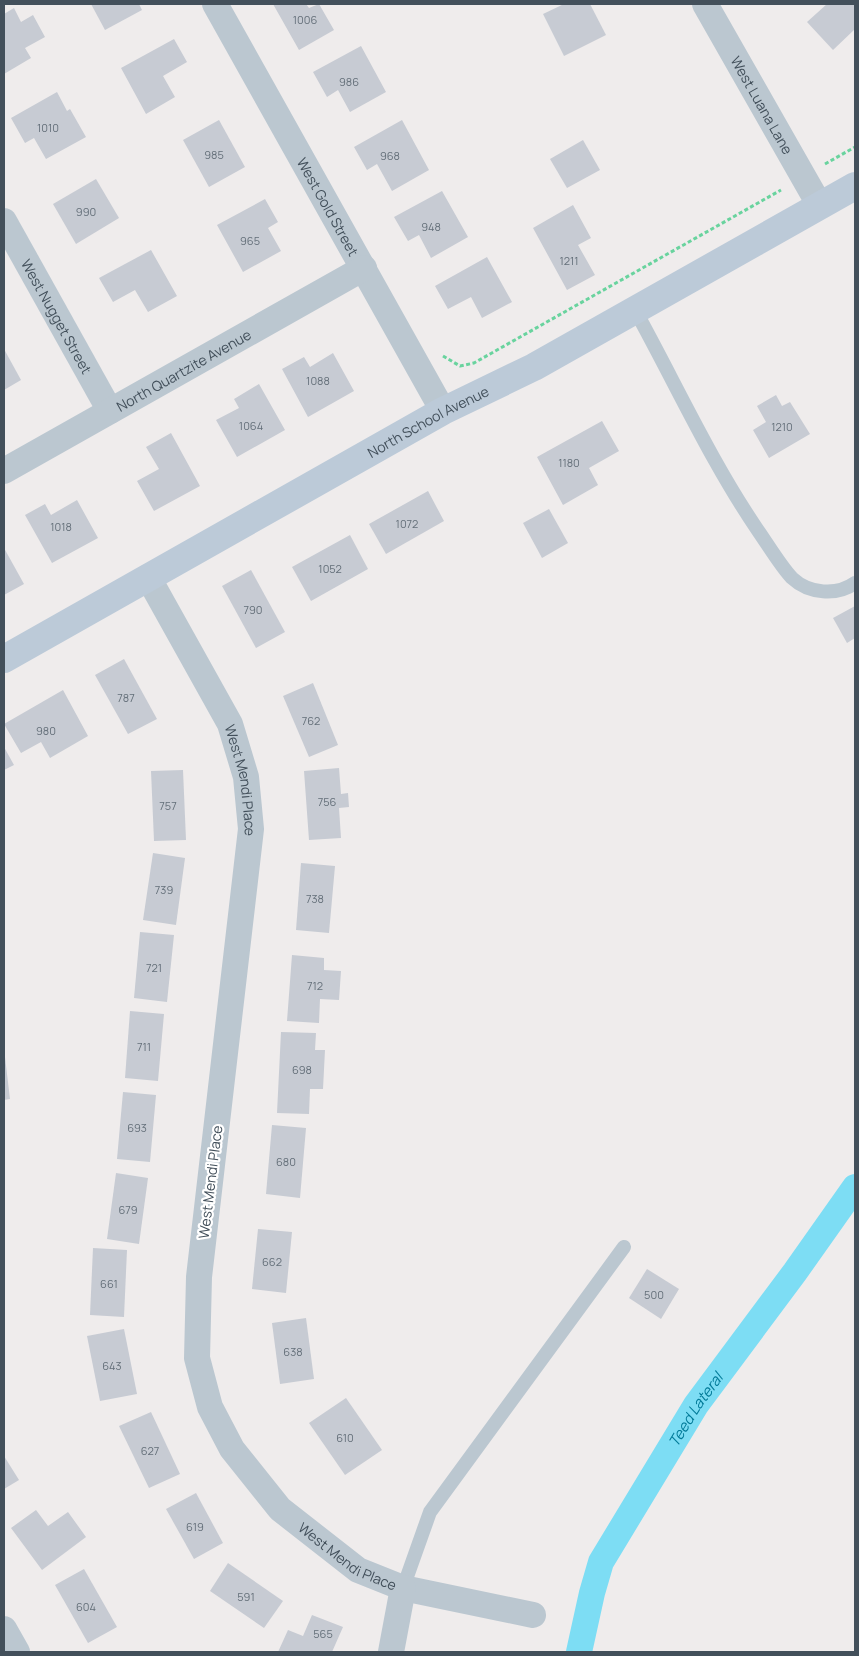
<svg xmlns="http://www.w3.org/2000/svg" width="859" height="1656" viewBox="0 0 859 1656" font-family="Manrope,sans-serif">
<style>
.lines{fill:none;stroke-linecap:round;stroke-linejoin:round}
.canal{stroke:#7dddf4;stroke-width:26}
.building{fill:#c7cbd3}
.path{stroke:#69d39e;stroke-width:3;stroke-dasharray:4 2.5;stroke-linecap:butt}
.lane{stroke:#bbc7d0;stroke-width:14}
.street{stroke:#bbc7d0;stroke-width:26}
.secondary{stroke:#bccad8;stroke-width:28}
.labels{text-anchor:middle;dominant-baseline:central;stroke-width:4.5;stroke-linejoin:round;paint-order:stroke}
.number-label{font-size:11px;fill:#646f79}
.street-label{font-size:14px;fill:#43505b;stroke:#fff}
.water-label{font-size:15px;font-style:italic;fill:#037b99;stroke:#fff}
</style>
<rect width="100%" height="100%" fill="#efecec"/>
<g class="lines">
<path class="canal" id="s1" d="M579,1652L592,1593L601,1562L696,1405L795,1272L855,1187"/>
</g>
<g class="building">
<polygon points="91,4 139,4 142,10 105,30"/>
<polygon points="273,4 306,4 309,8 319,4 334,30 299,50"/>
<polygon points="564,4 590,4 606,35 564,56 543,14"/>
<polygon points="827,4 855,4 855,29 833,50 807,22"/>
<polygon points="14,8 21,22 33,15 45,37 25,48 31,58 4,74 4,14"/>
<polygon points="174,39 187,62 163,76 175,97 146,114 121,68"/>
<polygon points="361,46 386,92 350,112 338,90 327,97 313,72"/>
<polygon points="57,92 67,111 70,109 86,137 46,159 34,138 25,143 11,118"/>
<polygon points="219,120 245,167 209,187 183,140"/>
<polygon points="402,120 429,170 392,191 377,164 367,170 354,147"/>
<polygon points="583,140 600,170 567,188 550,159"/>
<polygon points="96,179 119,218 76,244 53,204"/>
<polygon points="442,191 468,237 431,258 419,235 408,241 394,217"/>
<polygon points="265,199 278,222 268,228 281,251 243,272 217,225"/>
<polygon points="573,205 591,238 578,245 595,275 567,290 533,228"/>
<polygon points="151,250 177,296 148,312 135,290 113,302 99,278"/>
<polygon points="487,257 512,302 482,318 471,297 448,309 435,286"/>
<polygon points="4,349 21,380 4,390"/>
<polygon points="333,353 354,391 308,417 282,369 304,357 310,367"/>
<polygon points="259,384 285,430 237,457 216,420 239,408 234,399"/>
<polygon points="776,395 782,406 790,402 810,434 769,458 753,430 766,422 757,406"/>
<polygon points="602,421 619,451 589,468 598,485 563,505 537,457"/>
<polygon points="171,433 200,486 154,511 137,481 159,469 146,447"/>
<polygon points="428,491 444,521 386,554 369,524"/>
<polygon points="77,500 98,538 52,563 25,515 45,504 51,515"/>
<polygon points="549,509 568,543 542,558 523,523"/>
<polygon points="350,535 368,569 311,601 292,567"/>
<polygon points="4,548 24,584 4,595"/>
<polygon points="251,570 285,632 256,648 222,586"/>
<polygon points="855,606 855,638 847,643 833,618"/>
<polygon points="124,659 157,719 128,734 95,675"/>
<polygon points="313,683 338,745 309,757 283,696"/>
<polygon points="63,690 88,736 50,758 41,742 21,753 4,724"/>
<polygon points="4,747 14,765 4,770"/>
<polygon points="339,768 341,794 348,793 349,807 339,808 341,838 309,840 304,771"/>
<polygon points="183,770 186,840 154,841 151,771"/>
<polygon points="153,853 185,858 176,925 143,920"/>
<polygon points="301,863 335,866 329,933 296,930"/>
<polygon points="140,932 174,935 167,1002 134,998"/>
<polygon points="292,955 324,958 324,970 341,971 339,1000 320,999 319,1023 287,1021"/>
<polygon points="130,1011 164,1014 158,1081 125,1078"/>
<polygon points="281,1032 316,1033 315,1050 325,1050 323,1089 310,1089 309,1114 277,1113"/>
<polygon points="4,1057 5,1057 10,1099 4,1100"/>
<polygon points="123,1092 156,1095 150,1162 117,1159"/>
<polygon points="272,1125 306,1128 300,1198 266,1194"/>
<polygon points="116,1173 148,1178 139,1244 107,1239"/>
<polygon points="258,1229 292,1232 286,1293 252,1289"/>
<polygon points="93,1248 127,1250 124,1317 90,1315"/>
<polygon points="647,1269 679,1289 661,1319 629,1298"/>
<polygon points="306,1318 314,1379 280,1384 272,1323"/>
<polygon points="124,1329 137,1394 100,1401 87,1336"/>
<polygon points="346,1398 382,1450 345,1475 309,1423"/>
<polygon points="151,1412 180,1474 149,1488 119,1426"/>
<polygon points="4,1456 19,1480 4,1489"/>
<polygon points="196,1493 223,1543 194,1559 166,1509"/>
<polygon points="36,1510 48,1526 68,1512 86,1537 42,1570 11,1528"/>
<polygon points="228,1563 283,1601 264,1628 210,1591"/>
<polygon points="84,1569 117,1627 88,1643 55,1585"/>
<polygon points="312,1615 343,1627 332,1652 278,1652 288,1630 303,1636"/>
</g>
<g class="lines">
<g class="path">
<polyline points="825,164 855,147"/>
<polyline points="443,356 460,366 474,363 781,190"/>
</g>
<g class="lane">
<path d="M635,310C676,384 711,462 759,532C768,545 782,568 792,578C809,594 837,596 855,583"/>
<polyline points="403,1588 430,1512 624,1247"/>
</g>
<g class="street">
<path id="s2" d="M215,4L443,411"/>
<path id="s3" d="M705,4L820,206"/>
<path id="s4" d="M4,221L110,411"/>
<path id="s5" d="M4,471L364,268"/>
<path id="s6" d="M148,577L230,724L246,777L251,829L199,1277L197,1358L210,1407L232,1449L280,1509L358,1570L403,1588L533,1615"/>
<polyline points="4,1629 17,1652"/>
<polyline points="391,1652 403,1588"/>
</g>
<path class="secondary" id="s7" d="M4,659L443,411L534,367L855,186"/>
</g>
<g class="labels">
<g class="number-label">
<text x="305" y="19">1006</text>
<text x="349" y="81">986</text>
<text x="48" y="127">1010</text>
<text x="214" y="154">985</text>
<text x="390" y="155">968</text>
<text x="86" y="211">990</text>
<text x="431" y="226">948</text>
<text x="250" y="240">965</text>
<text x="569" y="260">1211</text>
<text x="318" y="380">1088</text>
<text x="251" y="425">1064</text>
<text x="782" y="426">1210</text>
<text x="569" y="462">1180</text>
<text x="407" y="523">1072</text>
<text x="61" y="526">1018</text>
<text x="330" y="568">1052</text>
<text x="253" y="609">790</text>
<text x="126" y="697">787</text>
<text x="311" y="720">762</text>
<text x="46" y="730">980</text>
<text x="327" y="801">756</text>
<text x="168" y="805">757</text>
<text x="164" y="889">739</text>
<text x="315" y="898">738</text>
<text x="154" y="967">721</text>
<text x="315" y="985">712</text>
<text x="144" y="1046">711</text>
<text x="302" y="1069">698</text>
<text x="137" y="1127">693</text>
<text x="286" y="1161">680</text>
<text x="128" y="1209">679</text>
<text x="272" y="1261">662</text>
<text x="109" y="1283">661</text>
<text x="654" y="1294">500</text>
<text x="293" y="1351">638</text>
<text x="112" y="1365">643</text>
<text x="345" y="1437">610</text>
<text x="150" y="1450">627</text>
<text x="195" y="1526">619</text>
<text x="246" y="1596">591</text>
<text x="86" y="1606">604</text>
<text x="323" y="1633">565</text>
</g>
<g class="street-label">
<text stroke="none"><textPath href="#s3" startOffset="116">West Luana Lane</textPath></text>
<text stroke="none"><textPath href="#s2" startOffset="232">West Gold Street</textPath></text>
<text stroke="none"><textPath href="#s4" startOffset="109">West Nugget Street</textPath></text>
<text stroke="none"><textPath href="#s5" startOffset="206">North Quartzite Avenue</textPath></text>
<text stroke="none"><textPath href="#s7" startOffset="486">North School Avenue</textPath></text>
<text stroke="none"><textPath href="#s6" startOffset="226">West Mendi Place</textPath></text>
<text transform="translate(210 1182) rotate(-83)">West Mendi Place</text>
<text stroke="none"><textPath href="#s6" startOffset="1066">West Mendi Place</textPath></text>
</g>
<g class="water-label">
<text stroke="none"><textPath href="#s1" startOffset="272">Teed Lateral</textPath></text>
</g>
</g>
<rect width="859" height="1656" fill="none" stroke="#43505b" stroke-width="10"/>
</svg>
